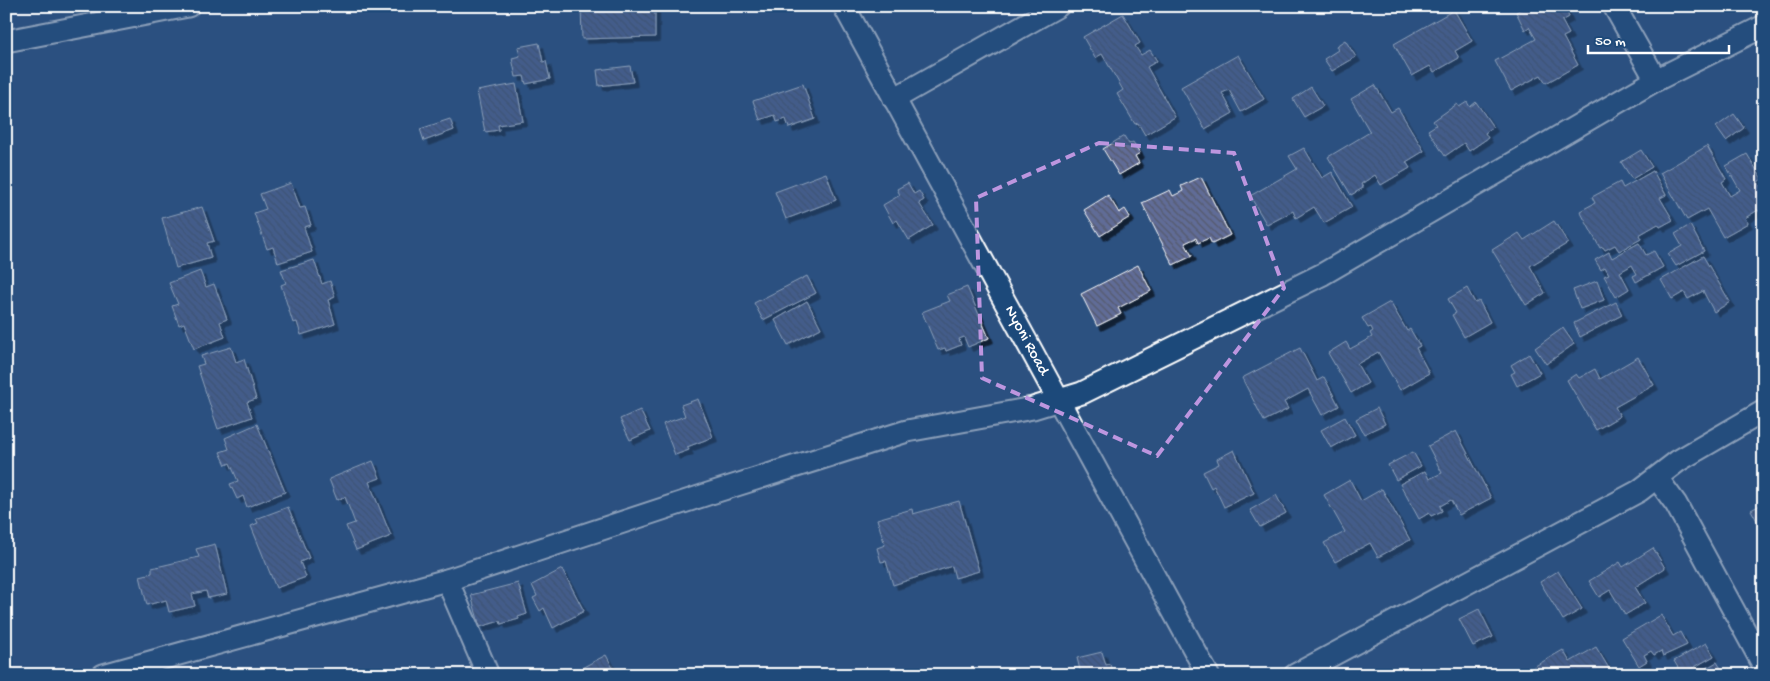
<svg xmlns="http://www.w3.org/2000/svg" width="1770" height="681" viewBox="0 0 1770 681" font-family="'Gochi Hand',sans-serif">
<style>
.building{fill:url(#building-back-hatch);stroke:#fff;filter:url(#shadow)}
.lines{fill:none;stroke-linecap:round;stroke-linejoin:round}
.minor-casing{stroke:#fff;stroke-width:25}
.minor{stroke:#1f4a7a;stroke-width:21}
.marked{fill:none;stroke:#bd96df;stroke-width:4;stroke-dasharray:10 6;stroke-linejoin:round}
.labels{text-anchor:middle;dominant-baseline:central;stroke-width:4;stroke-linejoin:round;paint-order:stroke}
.street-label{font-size:16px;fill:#fff;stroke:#1f4a7a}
</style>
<defs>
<pattern id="building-back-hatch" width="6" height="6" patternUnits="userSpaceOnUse" patternTransform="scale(1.25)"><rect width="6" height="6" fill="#616c97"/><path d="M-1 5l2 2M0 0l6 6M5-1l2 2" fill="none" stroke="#54596a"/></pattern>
<filter id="shadow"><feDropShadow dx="4.5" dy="4.5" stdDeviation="0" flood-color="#0009"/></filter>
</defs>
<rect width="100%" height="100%" fill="#2c5180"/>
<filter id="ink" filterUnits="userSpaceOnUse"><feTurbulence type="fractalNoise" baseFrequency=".02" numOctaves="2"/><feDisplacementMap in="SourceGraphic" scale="10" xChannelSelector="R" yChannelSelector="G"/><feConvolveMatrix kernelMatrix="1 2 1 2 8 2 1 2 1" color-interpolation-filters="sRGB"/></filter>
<g filter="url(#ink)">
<g class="building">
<polygon points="581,6 655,6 655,37 582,39"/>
<polygon points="1520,6 1564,6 1569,17 1562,21 1569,34 1563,37 1578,65 1546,83 1541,75 1511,91 1495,61 1536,39 1529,27 1525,30 1516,12 1521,9"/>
<polygon points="1454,10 1472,41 1455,51 1459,58 1434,72 1430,66 1412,76 1394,44"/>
<polygon points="1123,14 1140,43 1135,46 1141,55 1150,50 1157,61 1147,67 1175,117 1145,135 1138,123 1135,124 1117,94 1123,90 1102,54 1095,58 1083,37"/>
<polygon points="1345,40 1356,57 1332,71 1324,59 1338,50 1336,46"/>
<polygon points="539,43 543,62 546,61 550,79 526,84 524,76 516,77 512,58 520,56 518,47"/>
<polygon points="1238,55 1264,99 1241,112 1229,90 1222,93 1233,113 1205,129 1181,87"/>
<polygon points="630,66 633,82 599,86 597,70"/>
<polygon points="516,84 523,121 498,125 499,130 485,132 477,91"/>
<polygon points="803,84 815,119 789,128 786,119 777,122 775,115 760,120 753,101"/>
<polygon points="1375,85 1391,112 1398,108 1424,151 1406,162 1410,168 1381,185 1375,175 1361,184 1363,188 1351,195 1328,157 1370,132 1351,99"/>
<polygon points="1311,87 1323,106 1304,117 1293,99"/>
<polygon points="1467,102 1470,107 1476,102 1493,127 1485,133 1488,138 1469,151 1464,143 1445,156 1428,130 1436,125 1433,121 1457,104 1459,107"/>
<polygon points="1734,114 1744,128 1726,141 1716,127"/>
<polygon points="450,119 454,130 424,141 420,129"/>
<polygon points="1124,136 1129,144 1133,142 1140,153 1135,156 1139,163 1119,175 1103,149"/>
<polygon points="1707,146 1726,179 1722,182 1730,196 1740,190 1726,166 1747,154 1762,179 1758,182 1761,188 1764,187 1764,217 1758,210 1745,218 1748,223 1723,237 1707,209 1687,220 1660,173"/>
<polygon points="1304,148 1322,178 1332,172 1352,207 1324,223 1314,207 1296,218 1293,211 1267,225 1250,196 1297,169 1289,156"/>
<polygon points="1641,150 1652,167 1632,179 1621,162"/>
<polygon points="1653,171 1666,195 1660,198 1673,220 1660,227 1658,224 1639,235 1641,239 1619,251 1615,245 1605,250 1603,247 1600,248 1580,211 1595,203 1592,197 1620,182 1623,188"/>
<polygon points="826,173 836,200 786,219 775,192"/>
<polygon points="1201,177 1230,235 1212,244 1209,238 1198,243 1196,238 1185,243 1192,256 1173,265 1142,203 1170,190 1173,196 1183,191 1181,186"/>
<polygon points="291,183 300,208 305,207 311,225 304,227 312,252 278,263 273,247 267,249 254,213 266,209 260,194"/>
<polygon points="908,183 914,194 919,191 924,200 919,203 933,225 909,240 897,220 893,223 883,205 900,195 897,189"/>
<polygon points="1108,195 1119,213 1125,209 1130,217 1100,236 1084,210"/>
<polygon points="202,207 214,241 207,243 211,258 176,268 162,218"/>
<polygon points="1554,221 1568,243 1530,266 1545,293 1526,305 1492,250 1519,233 1524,240"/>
<polygon points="1690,225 1704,251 1676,266 1668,254 1682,246 1675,234"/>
<polygon points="1639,243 1646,255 1654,251 1663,267 1636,282 1633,276 1637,274 1632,265 1620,272 1629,289 1616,297 1604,276 1609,274 1605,267 1601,270 1595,260 1609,252 1612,258"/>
<polygon points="1703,256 1730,302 1714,312 1703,291 1688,299 1684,292 1672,299 1661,280"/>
<polygon points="314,260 322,284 330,281 335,297 328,300 335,324 301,335 297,322 293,323 281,285 286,283 281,270"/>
<polygon points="1138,265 1151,291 1118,308 1121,314 1097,326 1081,294"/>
<polygon points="200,271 206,287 214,284 227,319 220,322 225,337 194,349 184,323 179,325 172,306 178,304 169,283"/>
<polygon points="807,276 816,293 763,320 754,303"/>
<polygon points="1597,281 1604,300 1580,309 1573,290"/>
<polygon points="967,287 989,338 968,347 964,337 959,339 961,345 946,351 945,348 938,350 922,312 950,301 947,295"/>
<polygon points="1467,288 1475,303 1479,301 1490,322 1464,337 1452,315 1456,313 1448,299"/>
<polygon points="807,301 821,328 788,345 775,320"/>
<polygon points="1390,302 1407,331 1410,329 1420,346 1416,348 1429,373 1400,390 1378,352 1357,364 1368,383 1351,393 1328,353 1346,342 1350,349 1372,337 1370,333 1373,331 1371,327 1368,328 1362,318"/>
<polygon points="1616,302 1622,315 1580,337 1574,323"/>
<polygon points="1563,328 1574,344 1546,364 1535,348"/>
<polygon points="231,347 236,362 244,359 256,399 247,402 252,417 218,429 197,366 204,364 201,356"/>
<polygon points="1300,348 1317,381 1324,377 1339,406 1322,415 1308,389 1284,402 1288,409 1264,421 1242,378"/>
<polygon points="1529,354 1540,373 1517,386 1511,374 1515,372 1511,365"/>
<polygon points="1638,357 1654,385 1615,407 1620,416 1596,430 1567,380 1576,374 1579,378 1595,369 1600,379"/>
<polygon points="698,399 713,437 687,447 689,450 675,455 663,424 685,416 681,405"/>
<polygon points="1377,408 1385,424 1364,434 1356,419"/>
<polygon points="640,410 650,431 630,440 620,419"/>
<polygon points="1345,417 1355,435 1331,448 1321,430"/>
<polygon points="257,424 285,492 247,507 243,496 237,499 230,484 238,481 230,463 226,465 220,452 229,449 225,438"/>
<polygon points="1456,431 1491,498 1459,515 1451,500 1440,506 1442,511 1431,516 1429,513 1419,519 1400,484 1425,471 1429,479 1442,473 1428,446"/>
<polygon points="1234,450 1254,493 1224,507 1214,486 1211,488 1203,472 1219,464 1217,459"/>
<polygon points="1413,452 1421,466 1396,480 1388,465"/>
<polygon points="373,461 380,478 369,482 391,536 356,550 346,526 355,523 345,497 337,500 329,479"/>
<polygon points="1350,480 1361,501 1382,489 1410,540 1378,557 1370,543 1335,562 1324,543 1345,532 1324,495"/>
<polygon points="1276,495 1286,513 1260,527 1250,510"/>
<polygon points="959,501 979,571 955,578 952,566 893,585 886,561 881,562 877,548 885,545 877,519 912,509 913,514"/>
<polygon points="1764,503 1764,533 1751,510"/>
<polygon points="288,507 309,558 300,562 306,577 276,588 251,526 258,523 256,519"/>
<polygon points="215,544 227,594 208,598 206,591 192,594 195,606 169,612 166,600 147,605 140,576 152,573 152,568 199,557 196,549"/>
<polygon points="1653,548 1665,568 1635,587 1645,603 1625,615 1610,590 1599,597 1589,581 1620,562 1623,567"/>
<polygon points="562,569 584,611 553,628 544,608 540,611 533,598 537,596 532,585"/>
<polygon points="1558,571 1582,609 1563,620 1540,582"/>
<polygon points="518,583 527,614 518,617 519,619 501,624 500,621 480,627 471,595"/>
<polygon points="1479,609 1493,637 1473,646 1459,619"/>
<polygon points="1661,615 1673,636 1680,632 1687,645 1663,656 1661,651 1654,655 1651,651 1644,655 1647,661 1639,666 1622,638"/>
<polygon points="1706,643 1714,656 1682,674 1674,661"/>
<polygon points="1596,647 1613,675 1533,675 1530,669 1563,650 1570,662"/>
<polygon points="1102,652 1106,665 1110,664 1113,675 1078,675 1081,674 1077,658"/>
<polygon points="606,655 614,670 611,671 613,675 578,675 576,671"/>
<polygon points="1717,662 1725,675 1695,675"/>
</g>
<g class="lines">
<defs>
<g id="minor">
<path id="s1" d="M844,6L1208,675"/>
<polyline points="1614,6 1656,80"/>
<polyline points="6,41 188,6"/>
<polyline points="894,99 1058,6"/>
<polyline points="1657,478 1676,504 1764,666"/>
<polyline points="447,580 488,675"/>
<polyline points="103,675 447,580 708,494 907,431 1033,408 1082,393 1323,274 1656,80 1764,26"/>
<polyline points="1295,675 1639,491 1678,461 1764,411"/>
</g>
</defs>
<use href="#minor" class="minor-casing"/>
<use href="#minor" class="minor"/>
</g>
</g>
<path d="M0 0H1770V681H0ZM1099,143L1234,153L1284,288L1157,456L982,378L976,198Z" fill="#2c5180" fill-opacity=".55" fill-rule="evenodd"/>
<path class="marked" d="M1099,143L1234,153L1284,288L1157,456L982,378L976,198Z"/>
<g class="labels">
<g class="street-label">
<text stroke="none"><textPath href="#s1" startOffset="381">Nyoni Road</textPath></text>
</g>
</g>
<rect width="1770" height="681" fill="none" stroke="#1f4a7a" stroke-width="25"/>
<rect x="12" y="12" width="1745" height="656" fill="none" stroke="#fff" stroke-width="2" filter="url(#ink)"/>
<path d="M1588 45v8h141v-8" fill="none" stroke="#ffffff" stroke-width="2.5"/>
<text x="1595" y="45" font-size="15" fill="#ffffff" stroke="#1f4a7a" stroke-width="4" paint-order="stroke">50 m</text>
</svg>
